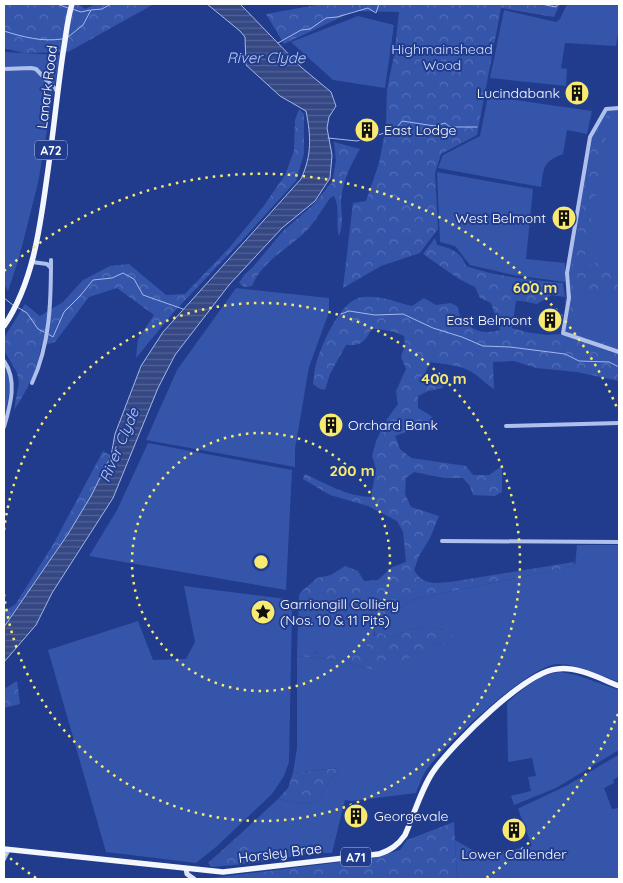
<svg xmlns="http://www.w3.org/2000/svg" width="623" height="883" viewBox="0 0 623 883" font-family="Quicksand,sans-serif">
<style>
.green{fill:#3555aa}
.forest{fill:url(#forest-crowns)}
.water{fill:url(#water-rules);stroke:#a3b8ed}
.lines{fill:none;stroke-linecap:round;stroke-linejoin:round}
.stream{stroke:#a3b8ed;stroke-width:1}
.minor{stroke:#afc0ec;stroke-width:4}
.secondary{stroke:#dbe2f9;stroke-width:5}
.primary{stroke:#f4f6fe;stroke-width:5.5}
.ring{fill:none;stroke:#f8ea71;stroke-width:2.5;stroke-dasharray:2.5 5}
.labels{text-anchor:middle;dominant-baseline:central;stroke-width:4;stroke-linejoin:round;paint-order:stroke}
.shield{fill:#213c8d;stroke:#bcc4dd;stroke-width:1}
.shield-label{font-size:12px;font-weight:bold;fill:#fff}
.park-label{font-size:14px;fill:#d4def9;stroke:#213c8d}
.street-label{font-size:14px;fill:#fff;stroke:#213c8d}
.poi-label{font-size:14px;fill:#fff;stroke:#213c8d;text-anchor:start}
.water-label{font-size:15px;font-style:italic;fill:#bbcaf3;stroke:#213c8d}
.centre{fill:#f8ea71;stroke:#213c8d;stroke-width:2.5}
.ring-label{font-size:15px;text-anchor:middle;font-weight:bold;fill:#f8ea71;stroke:#213c8d;stroke-width:4;stroke-linejoin:round;paint-order:stroke}
</style>
<defs>
<pattern id="forest-crowns" width="20" height="18" patternUnits="userSpaceOnUse" patternTransform="scale(1.25)"><rect width="20" height="18" fill="#3555aa"/><path d="M2 6a3 3 0 1 1 6 0M12 15a3 3 0 1 1 6 0" fill="none" stroke="#536eb7"/></pattern>
<pattern id="water-rules" width="6" height="5" patternUnits="userSpaceOnUse" patternTransform="scale(1.25)"><rect width="6" height="5" fill="#354884"/><path d="M0 2.5h6" fill="none" stroke="#536396"/></pattern>
</defs>
<rect width="100%" height="100%" fill="#213c8d"/>
<g class="green">
<polygon points="567,4 619,4 619,28 616,46 565,43 561,68 567,69 566,86 490,78 504,10 556,22 560,19"/>
<polygon points="358,16 394,25 385,88 333,80 291,42"/>
<polygon points="4,52 60,55 38,183 19,258 8,291 4,284"/>
<path d="M488,96L592,111L587,134L567,130L563,154C543,162 544,166 541,187L438,168L443,155L480,136Z"/>
<polygon points="619,108 619,352 563,333 568,265 590,137 606,109"/>
<polygon points="437,172 533,189 526,259 565,263 565,282 513,275 470,265 455,246 440,242"/>
<polygon points="236,288 329,298 329,312 309,367 295,449 295,467 146,440 177,370"/>
<path d="M4,364C15,380 8,402 4,419Z"/>
<polygon points="148,443 292,470 286,590 89,556 117,510"/>
<path d="M577,545H619V682C602,676 575,663 557,664C528,666 445,745 427,769C422,776 419,785 416,793L352,801L345,800L332,853H314L255,863L256,854L238,836L278,799L306,804L320,799C325,787 329,779 339,771L337,768L293,773L297,748V656L338,660L369,669L434,644L445,645L443,629C434,629 424,627 415,628C401,629 399,642 381,633L382,616L389,614L414,599L575,566Z"/>
<polygon points="184,586 286,599 292,611 289,762 284,776 272,794 216,847 196,863 106,852 48,650 138,621 153,660 186,659 195,642"/>
<path d="M302,591L310,598L322,600L341,613L371,609C375,618 377,631 372,640C371,643 369,648 367,650C351,663 316,650 297,651L299,595Z"/>
<path d="M560,672L576,675L619,690V750L556,788L514,805L511,796L531,791L528,777L536,776L532,758L508,762L507,703C524,688 537,675 560,672Z"/>
<polygon points="618,755 619,776 613,780 614,783 604,788 612,809 619,808 619,879 457,879 455,840 476,852 489,854 532,846 518,809 519,808 566,786"/>
</g>
<g class="forest">
<polygon points="4,4 79,4 85,9 96,4 154,4 68,52 24,53 4,48"/>
<polygon points="322,4 560,4 554,17 501,8 477,135 441,154 435,173 438,229 420,253 381,266 343,288 353,203 366,201 379,163 386,126 387,89 394,56 399,12 354,11 284,44 266,14"/>
<path d="M299,109L304,114V154L296,181L245,237L173,313L136,358L138,339L154,315L117,288L89,297L55,342L41,346C38,369 27,391 14,410L19,382L17,373L4,350V338L25,304L40,316L63,302L83,280L110,266L129,264L166,295L185,294L229,248L263,207L285,175L294,151L295,120Z"/>
<path d="M610,115L584,258L585,263L589,266L597,262L608,261C620,270 619,280 619,294L599,296L580,286L571,326L567,329L572,293L570,276L580,221L585,173L596,132L606,116Z"/>
<path d="M334,142L360,149C351,164 342,182 341,201C341,213 344,224 339,236C335,223 341,208 334,196L330,198C323,208 317,218 310,227C291,248 263,259 252,286L244,287L239,283L244,275L253,267L283,231L312,206L332,182L336,161Z"/>
<path d="M435,238L437,245C451,248 461,252 466,266C498,277 530,280 563,283L565,297L552,295L537,304L522,301H516L512,328L526,332L547,335L574,333L619,347V381L577,372L536,368L514,361L493,362L494,389C487,385 482,379 475,374C462,365 444,364 429,362L425,375L444,380L443,388L428,391L418,396V408L430,415L438,425L408,431L395,436L400,449L411,458L466,466L473,475H489L502,466V492L495,496L473,495L470,486L463,478H444L414,472L406,478L405,494L411,507L439,516L430,538L419,556L414,570C423,586 434,583 450,582L574,562L575,566L414,599L389,614L383,616L381,633C398,642 400,630 414,628C426,627 442,628 453,632L452,641L445,645L434,644L408,658L385,669H369L338,660L297,656V651L307,650L316,653L356,655L367,650V642L375,635L374,618L371,609L341,613L322,600L310,598L302,591L317,578L331,575L345,566L358,571L364,581L378,580L392,567L406,562L403,532L397,521L368,506L330,495L303,479L305,474C327,484 346,496 371,497L376,469L372,456L376,441L387,419L398,404L396,391L406,369L401,357L405,345L404,336C393,331 384,329 372,329C364,342 362,346 346,345L330,374L325,390L320,389L313,384C314,377 314,370 316,364C321,346 341,298 363,297C380,295 396,302 412,306L424,298L436,305L451,303L458,307C459,321 473,332 487,332C491,332 496,331 500,330L491,303L480,298L475,287L459,279L423,254Z"/>
<polygon points="103,451 111,456 91,496 68,533 4,627 4,611 15,605 54,543"/>
<polygon points="17,681 20,704 4,708 4,689"/>
<path d="M338,768L339,771C329,779 325,787 320,799L306,804L278,799L288,788L293,773Z"/>
<polygon points="454,822 457,879 211,879 210,878 374,858 400,850 407,840"/>
<polygon points="238,836 248,840 255,848 255,863 211,867 208,863"/>
</g>
<path class="water" d="M207,4H240L301,67L331,92L336,106L329,117L327,128L332,155L330,178L315,201L282,228L229,285L175,355L158,388L113,498L52,593L36,625L4,662V627L68,534L91,496L111,456L115,434L141,366L163,332L301,179C312,155 311,136 306,111L280,96L246,65L245,37L240,31Z"/>
<g class="lines">
<g class="stream">
<polyline points="46,4 52,4"/>
<polyline points="57,4 68,8"/>
<polyline points="541,4 556,7 558,4"/>
<polyline points="72,9 81,12 90,10"/>
<path d="M4,31C23,37 42,42 62,39"/>
<polyline points="68,37 83,25 91,10 102,9 111,4"/>
<polyline points="278,43 301,30 310,29 326,18 337,17 368,8 376,13 379,4"/>
<polyline points="328,138 357,141 395,130 402,121 435,126 445,123 450,127 477,127"/>
<polyline points="4,298 13,305"/>
<polyline points="17,307 27,313 38,329 44,332"/>
<polyline points="341,314 349,311 375,315 403,314 433,328 462,337 483,346 510,347 565,354 579,361 609,362 619,367"/>
<polyline points="48,334 53,337 64,312 80,296 93,280 112,278 123,273 134,279 143,295 183,309"/>
</g>
<g class="minor">
<polyline points="4,69 31,68 36,69 57,91"/>
<polyline points="619,108 606,109 590,137 567,273 569,298 563,333 619,352"/>
<polyline points="32,262 47,264 51,268"/>
<path d="M4,361C18,381 10,406 4,427"/>
<path d="M32,383C50,344 51,303 51,260"/>
<polyline points="506,426 619,423"/>
<polyline points="442,541 619,542"/>
<polyline points="4,859 9,849"/>
</g>
<polyline class="secondary" points="186,869 187,874 194,879"/>
<g class="primary">
<path d="M4,326C33,283 40,228 47,177C53,136 57,94 63,53C66,36 67,20 72,4"/>
<path d="M4,849L223,872L379,854C391,850 398,845 405,835C414,815 422,786 435,769C454,743 525,672 557,669C577,666 601,679 619,686"/>
</g>
</g>
<g class="ring">
<circle cx="261" cy="562" r="129"/>
<path d="M4 530A259 259 0 1 1 4 594"/>
<path d="M618 714A388 388 0 0 1 486 878M36 878A388 388 0 0 1 4 853M4 271A388 388 0 0 1 618 410"/>
</g>
<defs>
<symbol id="building-disc" viewBox="-11 -11 22 22"><circle r="9.5" fill="#f8ea71" stroke="#213c8d"/><path d="M-4-6H4V6H1V3H-1V6H-4ZM-2.5-4.3h1.7v1.8h-1.7ZM.8-4.3h1.7v1.8H.8ZM-2.5-1h1.7V.8h-1.7ZM.8-1h1.7V.8H.8Z" fill="#111"/></symbol>
<symbol id="sight-disc" viewBox="-11 -11 22 22"><circle r="9.5" fill="#f8ea71" stroke="#213c8d"/><path d="M0-6L1.8-2.2L6-1.7L2.9 1.2L3.7 5.4L0 3.3L-3.7 5.4L-2.9 1.2L-6-1.7L-1.8-2.2Z" fill="#111"/></symbol>
</defs>
<g fill-rule="evenodd">
<use href="#building-disc" x="563" y="79" width="28" height="28"/>
<use href="#building-disc" x="353" y="116" width="28" height="28"/>
<use href="#building-disc" x="550" y="204" width="28" height="28"/>
<use href="#building-disc" x="536" y="306" width="28" height="28"/>
<use href="#building-disc" x="317" y="411" width="28" height="28"/>
<use href="#sight-disc" x="249" y="598" width="28" height="28"/>
<use href="#building-disc" x="342" y="802" width="28" height="28"/>
<use href="#building-disc" x="500" y="816" width="28" height="28"/>
</g>
<g class="labels">
<g class="shield">
<rect x="35" y="140.5" width="32" height="19" rx="4"/>
<rect x="341" y="847.5" width="30" height="19" rx="4"/>
</g>
<g class="shield-label">
<text x="51" y="150">A72</text>
<text x="356" y="857">A71</text>
</g>
<g class="park-label">
<text x="442" y="49">Highmainshead<tspan x="442" dy="16">Wood</tspan></text>
</g>
<g class="street-label">
<text transform="translate(47 87) rotate(-83)">Lanark Road</text>
<text transform="translate(280 853) rotate(-7)">Horsley Brae</text>
</g>
<g class="poi-label">
<text x="560" y="93" text-anchor="end">Lucindabank</text>
<text x="384" y="130">East Lodge</text>
<text x="546" y="218" text-anchor="end">West Belmont</text>
<text x="532" y="320" text-anchor="end">East Belmont</text>
<text x="348" y="425">Orchard Bank</text>
<text x="280" y="604">Garriongill Colliery<tspan x="280" dy="16">(Nos. 10 &amp; 11 Pits)</tspan></text>
<text x="374" y="816">Georgevale</text>
<text x="514" y="854" text-anchor="middle">Lower Callender</text>
</g>
<g class="water-label">
<text x="266" y="57">River Clyde</text>
<text transform="translate(119 445) rotate(-67)">River Clyde</text>
</g>
</g>
<circle cx="261" cy="562" r="8" class="centre"/>
<g class="ring-label">
<text x="535" y="293">600 m</text>
<text x="444" y="384">400 m</text>
<text x="352" y="476">200 m</text>
</g>
<rect width="623" height="883" fill="none" stroke="#ffffff" stroke-width="10"/>
</svg>
